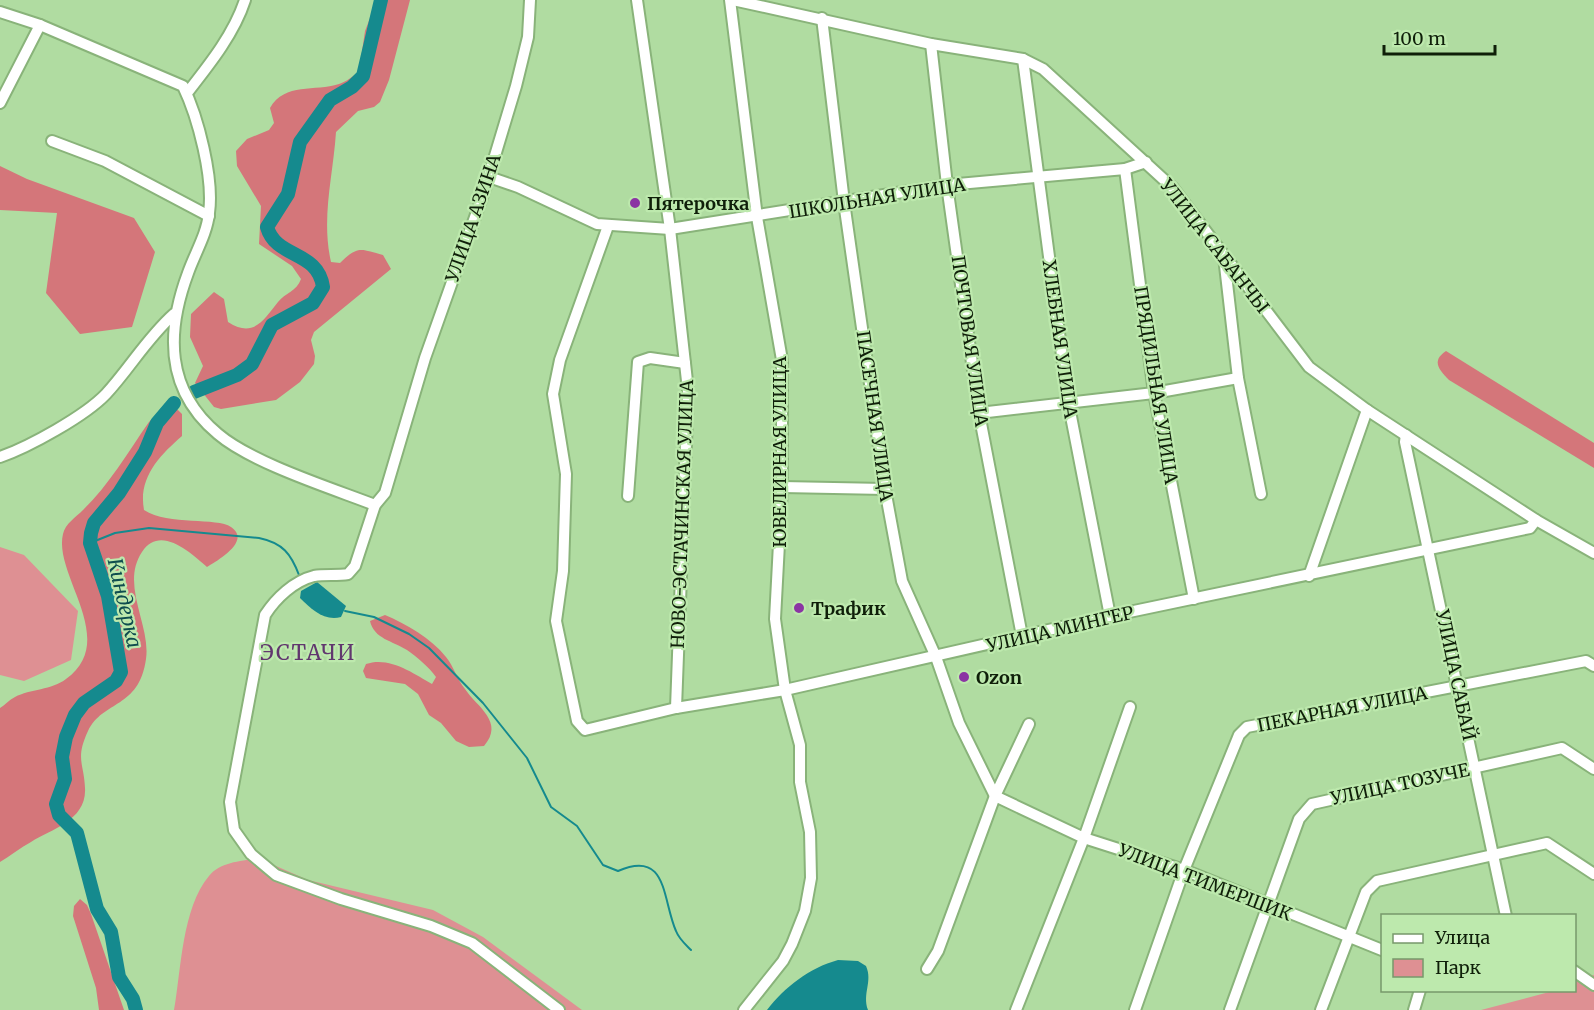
<svg xmlns="http://www.w3.org/2000/svg" width="1594" height="1010" viewBox="0 0 1594 1010" font-family="Merriweather,serif">
<style>
.green{fill:#de9093}
.forest{fill:#d4767a}
.water{fill:#158a8e}
.lines{fill:none;stroke-linecap:round;stroke-linejoin:round}
.stream{stroke:#158a8e;stroke-width:2}
.river{stroke:#158a8e;stroke-width:14}
.minor-casing{stroke:#89b37a;stroke-width:14}
.minor{stroke:#fff;stroke-width:10}
.poi-dot{fill:#8b35a3;stroke:#bde9ad;stroke-width:2}
.labels{text-anchor:middle;dominant-baseline:central;stroke-width:4.5;stroke-linejoin:round;paint-order:stroke}
.street-label{font-size:18px;fill:#0f1f09;stroke:#bde9ad}
.poi-label{font-size:18px;font-weight:bold;fill:#0f1f09;stroke:#bde9ad;text-anchor:start}
.water-label{font-size:20px;font-style:italic;fill:#0f4d4e;stroke:#bde9ad}
.quarter-label{font-size:21px;letter-spacing:1.5px;fill:#61376e;stroke:#bde9ad}
</style>
<rect width="100%" height="100%" fill="#b0dca1"/>
<g class="green">
<polygon points="0,547 24,555 78,611 71,660 24,681 0,675"/>
<path d="M260,859L308,880L433,910L483,937L582,1010H174C181,970 182,908 209,876C220,862 244,860 260,859Z"/>
<polygon points="1594,975 1594,1010 1481,1010 1553,991 1574,990 1575,982"/>
</g>
<g class="forest">
<path d="M377,0H410L389,80L380,102L374,107L358,111L336,132C333,177 321,218 331,262L340,263C358,245 361,249 383,255L391,269L314,332L311,340L315,356L314,364L300,382L276,400L221,409L214,407L195,383L203,366L190,337L191,314L214,292L224,299L228,322C254,339 264,319 278,302C285,293 297,291 301,279L292,266L259,244L261,206L237,166L236,151L247,139L269,130L274,123L270,108C285,82 315,92 339,84C346,82 353,76 359,72L365,31Z"/>
<polygon points="0,166 27,179 134,218 155,252 132,327 80,334 46,293 57,213 0,210"/>
<path d="M1446,351L1594,443V468L1449,380C1439,370 1431,361 1446,351Z"/>
<path d="M176,408L182,414V436C159,456 138,478 144,510C169,526 217,517 231,527C252,541 217,561 207,567C191,553 160,524 142,552C120,585 151,625 146,659C139,709 103,700 88,731C75,759 84,763 85,788C87,820 52,829 31,842C20,848 10,856 0,862V708C5,705 9,700 15,697C30,689 52,690 66,679C120,640 53,575 63,534C65,524 76,517 83,510C109,485 128,452 149,422L157,414Z"/>
<path d="M385,615C406,624 431,638 446,657C454,667 457,679 465,689C477,707 505,722 484,746L469,747L456,741L441,723L429,715L418,694L405,684L366,678L363,671L366,664C389,656 413,673 432,684L436,677C429,667 417,657 407,650C393,641 374,639 370,621Z"/>
<polygon points="80,899 87,905 91,914 124,1010 99,1010 96,988 73,916 74,906"/>
</g>
<g class="water">
<path d="M317,582L346,606L341,617C325,622 311,609 300,598L301,591Z"/>
<path d="M838,960L858,961L866,966C873,982 862,993 868,1010H767C785,987 809,968 838,960Z"/>
</g>
<g class="lines">
<g class="stream">
<path d="M90,543L115,533L149,528L259,538C283,543 291,554 299,575"/>
<path d="M345,611L374,617L409,634L429,648L483,703L527,758L551,807L577,826L603,865L618,871C668,849 662,899 676,931C679,939 685,944 691,950"/>
</g>
<g class="river">
<path d="M194,392L237,375L252,364L272,325L313,303L323,287C318,250 276,259 267,227L288,194L300,142L330,100L352,87L363,76L381,0"/>
<polyline points="136,1010 133,999 119,977 111,932 97,909 77,833 59,815 56,804 65,779 62,757 66,737 75,715 84,703 116,681 121,672 108,596 90,543 91,533 94,523 119,493 145,452 157,423 174,403"/>
</g>
<defs>
<g id="minor">
<path d="M530,0L528,37L516,86L485,189L425,358L385,493L375,505L355,566L348,574C337,576 325,574 314,576C294,581 276,598 265,615L230,802L234,830L251,854L276,875L341,899L431,926L472,943L559,1010"/>
<polyline points="637,0 670,229 688,390 676,708"/>
<polyline points="730,0 757,217 782,360 782,487 775,619 785,690 800,745 800,782 810,832 811,878 805,911 792,944 783,961 744,1010"/>
<polyline points="733,0 931,44 1023,59 1043,69 1173,188 1309,367 1367,410 1536,520 1594,553"/>
<path d="M0,12L40,25L183,86C198,117 214,178 209,213C207,234 195,253 188,273C166,332 165,390 218,434C252,463 331,488 375,505"/>
<polyline points="822,18 844,202 885,489 902,581 936,657 959,723 995,796 1084,838 1184,870 1382,950"/>
<polyline points="931,44 947,185 979,413 1022,636"/>
<polyline points="1023,59 1068,401 1110,616"/>
<path d="M187,93C209,65 234,34 245,0"/>
<polyline points="0,103 40,25"/>
<polyline points="52,141 105,161 209,216"/>
<polyline points="1125,169 1154,393 1194,599"/>
<polyline points="489,177 518,187 597,224 670,229 947,185 1125,169 1146,162"/>
<polyline points="608,226 560,360 553,394 566,474 563,571 556,621 577,721 585,730 676,708 785,690 1110,616 1530,528 1536,520"/>
<polyline points="1224,257 1238,378 1261,494"/>
<polyline points="979,413 1154,393 1238,378"/>
<polyline points="1406,435 1405,442 1506,916"/>
<path d="M0,457C29,447 85,416 106,394C130,368 147,338 174,314"/>
<polyline points="782,487 885,489"/>
<polyline points="628,496 638,362 650,358 685,363"/>
<polyline points="1309,576 1367,410"/>
<polyline points="927,969 938,951 995,796 1029,724"/>
<polyline points="1574,971 1594,985"/>
<polyline points="1016,1010 1084,838 1130,707"/>
<polyline points="1135,1010 1184,870 1239,735 1247,727 1586,661 1594,666"/>
<polyline points="1230,1010 1299,819 1312,804 1562,748 1594,769"/>
<polyline points="1321,1010 1366,892 1377,881 1547,843 1594,874"/>
<polyline points="1414,1010 1420,990"/>
</g>
</defs>
<use href="#minor" class="minor-casing"/>
<use href="#minor" class="minor"/>
</g>
<g class="poi-dot">
<circle cx="635" cy="203" r="6"/>
<circle cx="799" cy="608" r="6"/>
<circle cx="964" cy="677" r="6"/>
</g>
<g class="labels">
<g class="street-label">
<text transform="translate(877 198) rotate(-9)">ШКОЛЬНАЯ УЛИЦА</text>
<text transform="translate(473 218) rotate(-71)">УЛИЦА АЗИНА</text>
<text transform="translate(1215 246) rotate(52)">УЛИЦА САБАНЧЫ</text>
<text transform="translate(1060 339) rotate(82)">ХЛЕБНАЯ УЛИЦА</text>
<text transform="translate(970 341) rotate(82)">ПОЧТОВАЯ УЛИЦА</text>
<text transform="translate(1156 385) rotate(81)">ПРЯДИЛЬНАЯ УЛИЦА</text>
<text transform="translate(875 416) rotate(82)">ПАСЕЧНАЯ УЛИЦА</text>
<text transform="translate(779 452) rotate(-90)">ЮВЕЛИРНАЯ УЛИЦА</text>
<text transform="translate(682 514) rotate(-88)">НОВО-ЭСТАЧИНСКАЯ УЛИЦА</text>
<text transform="translate(1060 629) rotate(-13)">УЛИЦА МИНГЕР</text>
<text transform="translate(1456 675) rotate(78)">УЛИЦА САБАЙ</text>
<text transform="translate(1342 709) rotate(-11)">ПЕКАРНАЯ УЛИЦА</text>
<text transform="translate(1400 784) rotate(-12)">УЛИЦА ТОЗУЧЕ</text>
<text transform="translate(1205 882) rotate(21)">УЛИЦА ТИМЕРШИК</text>
</g>
<g class="poi-label">
<text x="647" y="203">Пятерочка</text>
<text x="811" y="608">Трафик</text>
<text x="976" y="677">Ozon</text>
</g>
<g class="water-label">
<text transform="translate(125 603) rotate(77)">Киндерка</text>
</g>
<g class="quarter-label">
<text x="308" y="652">ЭСТАЧИ</text>
</g>
</g>
<rect x="1381" y="914" width="195" height="78" fill="#bde9ad" stroke="#77986b" stroke-width="1.5"/>
<rect x="1393" y="934" width="30" height="9" fill="#ffffff" stroke="#77986b" stroke-width="1.5"/>
<text x="1435" y="944" font-size="18" fill="#0f1f09">Улица</text>
<rect x="1393" y="959" width="30" height="18" fill="#de9093" stroke="#77986b" stroke-width="1.5"/>
<text x="1435" y="974" font-size="18" fill="#0f1f09">Парк</text>
<path d="M1384 45v9h111v-9" fill="none" stroke="#0f1f09" stroke-width="3"/>
<text x="1393" y="45" font-size="18" fill="#0f1f09" stroke="#bde9ad" stroke-width="4.5" paint-order="stroke">100 m</text>
</svg>
